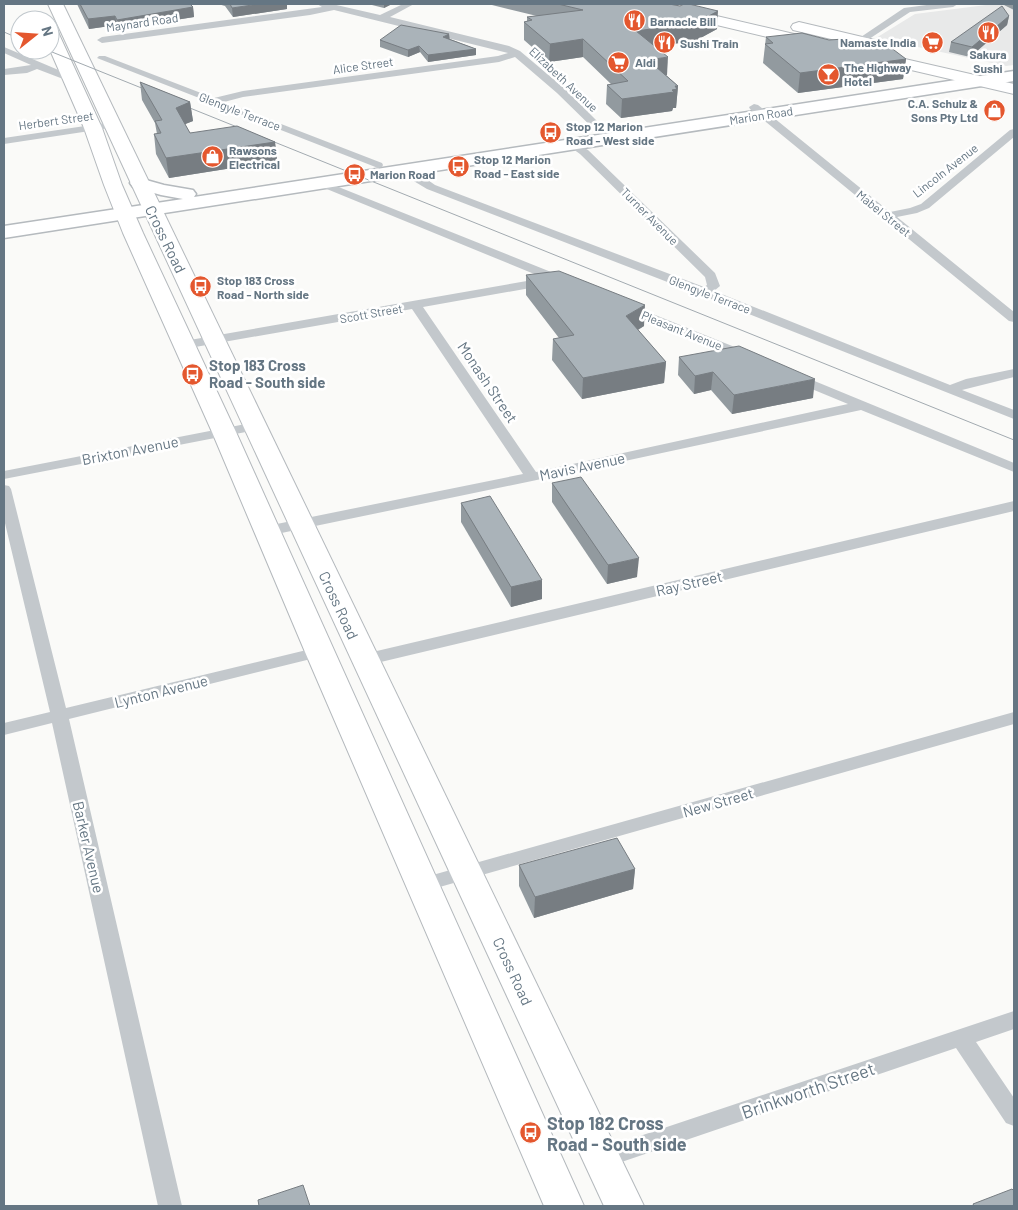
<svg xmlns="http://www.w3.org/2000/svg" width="1018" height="1210" viewBox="0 0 1018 1210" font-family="Barlow,sans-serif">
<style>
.built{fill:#e8e9e9}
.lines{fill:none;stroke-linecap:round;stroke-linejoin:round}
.primary-casing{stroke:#b5babe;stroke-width:3}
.highway-casing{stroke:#b4b9bd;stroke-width:2}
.street{fill:#c3c8cc;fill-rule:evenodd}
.primary{fill:#fff;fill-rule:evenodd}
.highway{fill:#fff;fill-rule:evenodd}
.tram{stroke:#a2aab0;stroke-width:1}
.wall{fill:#929a9f}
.shaded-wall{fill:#777d82}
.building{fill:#aab3b9;stroke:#777d82}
.labels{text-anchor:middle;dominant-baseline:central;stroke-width:5;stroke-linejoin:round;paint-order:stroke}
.far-poi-label{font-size:12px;font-weight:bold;fill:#657683;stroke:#fff;text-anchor:start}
.far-street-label{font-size:12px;fill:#657683;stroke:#fff}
.street-label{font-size:15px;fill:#657683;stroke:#fff}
.poi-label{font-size:15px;font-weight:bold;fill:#657683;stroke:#fff;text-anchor:start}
.near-street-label{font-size:18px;fill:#657683;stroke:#fff}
.near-poi-label{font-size:18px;font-weight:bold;fill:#657683;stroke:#fff;text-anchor:start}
</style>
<rect width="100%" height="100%" fill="#fafaf8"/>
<polygon class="built" points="994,4 1014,4 1014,65 1006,66 876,38 915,14"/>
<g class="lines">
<defs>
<polygon id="primary" points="1014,71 1014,81 4,238 4,226 183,199 161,195 133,187 130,183 133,179 139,178 164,185 193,190 196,194 194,197"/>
<g id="highway">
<polygon points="48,4 63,4 644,1206 604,1206"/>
<polygon points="639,4 665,4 824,41 826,44 824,47 818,49 641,7"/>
<polygon points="799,22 892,44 894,47 892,50 886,52 793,30 791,27 793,24"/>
<polygon points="50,27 56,29 58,32 102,128 122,185 143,233 236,432 584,1206 544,1206 305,652 212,432 123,233 104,185 84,128 50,50"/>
<polygon points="870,51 1014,84 1014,94 864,59 862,56 864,53"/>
</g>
</defs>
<use href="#primary" class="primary-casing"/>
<use href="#highway" class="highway-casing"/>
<g class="street">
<polygon points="317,4 332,4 380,15 403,4 414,4 390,17 509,46 520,51 565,89 614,138 609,141 605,140 557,93 515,57 499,62 243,97 224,102 382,163 383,165 382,167 378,168 97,58 99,56 105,56 214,98 243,91 498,56 508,53 334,10 310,15 102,43 97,40 102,37 322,7"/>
<polygon points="934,4 958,4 953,7 910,12 863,43 860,44 855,41 904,8"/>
<polygon points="4,47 75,77 76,79 71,82 37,69 27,73 4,75 4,69 31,65 4,53"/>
<polygon points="754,104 758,105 890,212 910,208 921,204 1010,130 1014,129 1014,137 929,208 917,213 897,217 1014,312 1014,322 1009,321 750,109 749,107"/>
<polygon points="112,122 117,125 116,127 4,144 4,138"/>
<polygon points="571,141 588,150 715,273 720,286 714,291 950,385 966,379 1014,369 1014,377 962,390 1014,410 1014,419 701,295 427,189 412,180 402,171 408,168 412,169 435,185 704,287 707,285 705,277 580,154 566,144"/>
<polygon points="321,180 566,278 568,281 562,285 553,282 547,285 423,307 536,472 848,404 790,380 788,377 795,373 1014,463 1014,472 861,410 532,481 267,536 262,534 259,531 262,528 267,526 523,474 412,309 184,349 177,345 184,341 544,278 317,185 315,183 317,181"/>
<polygon points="623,302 752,354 754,357 747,361 742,360 619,309 617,306 619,303"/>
<polygon points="256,422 261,423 263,426 261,429 4,479 4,471"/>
<polygon points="4,485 9,486 11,489 66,708 319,647 325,648 327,652 325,656 319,657 69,719 182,1206 158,1206 52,723 4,735 4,723 50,712 4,519"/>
<polygon points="1014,501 1014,511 364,666 358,664 356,660 358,656 364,654"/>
<polygon points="1014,712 1014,724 422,892 415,890 412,885 415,880 422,878"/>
<polygon points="1014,1011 1014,1029 976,1042 1014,1098 1014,1126 1006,1123 956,1048 601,1169 593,1166 590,1159 593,1152 601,1149"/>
</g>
<use href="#primary" class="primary"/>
<use href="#highway" class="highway"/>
<g class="tram">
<polyline points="4,32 20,39"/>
<polyline points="47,50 154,93"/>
<polyline points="180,104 1014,440"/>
</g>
</g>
<g class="wall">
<polygon points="77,4 190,4 193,7 194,17 119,29 117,25 89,29"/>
<polygon points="218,4 287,4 287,9 233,17 225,6"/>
<polygon points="368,4 392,4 384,8"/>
<polygon points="488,4 669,4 717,29 695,41 655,46 667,75 666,75 678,86 676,108 673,108 672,111 621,118 606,104 607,85 611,84 583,57 549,62 524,40 524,22 527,21 527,17 537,16"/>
<polygon points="1004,4 1014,4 1014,10 1004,5"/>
<polygon points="1009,16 1007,25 970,57 949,52 951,42"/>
<polygon points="766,37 906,59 903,79 798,93 763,63"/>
<polygon points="450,39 476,49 476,55 428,62 420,52 408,57 380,47 380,40"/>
<polygon points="140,82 190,102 193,121 185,124 190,133 275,142 277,161 169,178 156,154 154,134 157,134 155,123 142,100"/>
<polygon points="526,275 644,326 638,330 666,362 664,383 582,399 552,360 553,339 559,338 526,295"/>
<polygon points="679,357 813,398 732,414 711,390 694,394 678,375"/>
<polygon points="552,483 637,577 607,584 552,502"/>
<polygon points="461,503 542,599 511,607 461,522"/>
<polygon points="519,865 635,869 633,889 534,918 519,886"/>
</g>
<g class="shaded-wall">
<polygon points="259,4 287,4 287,9 233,17 232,8"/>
<polygon points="384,4 392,4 384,8"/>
<polygon points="193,7 194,17 119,29 117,20"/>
<polygon points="718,11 717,29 695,41 635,49 636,31"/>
<polygon points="115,16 117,25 89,29 88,19"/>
<polygon points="1009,16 1007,25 970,57 972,47"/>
<polygon points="449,34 450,41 443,37"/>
<polygon points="583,39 583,57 549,62 550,44"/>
<polygon points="419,46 420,52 408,57 408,50"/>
<polygon points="476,49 476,55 428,62 428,55"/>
<polygon points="668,57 667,75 647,78 648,60"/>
<polygon points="906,59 903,79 798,93 800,73"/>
<polygon points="675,86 678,86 676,108 673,108 672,111 621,118 622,99 672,90"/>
<polygon points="190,102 193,121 178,127 176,108"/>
<polygon points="275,142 277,161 169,178 166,158"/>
<polygon points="645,305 644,326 625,337 626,316"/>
<polygon points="666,362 664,383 582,399 583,378"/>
<polygon points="713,372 711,390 694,394 695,376"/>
<polygon points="815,379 813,398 732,414 734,395"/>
<polygon points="639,558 637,577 607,584 608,565"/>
<polygon points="542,580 542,599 511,607 511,587"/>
<polygon points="635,869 633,889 534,918 535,897"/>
</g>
<g class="building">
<polygon points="80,4 190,4 193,7 117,20 115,16 88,19"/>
<polygon points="230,4 259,4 232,8"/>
<polygon points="558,4 669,4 680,6 684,4 689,4 718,11 696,23 636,31 668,57 648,60 678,86 675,86 677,89 672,90 674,92 622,99 607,85 628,81 583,39 550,44 524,22 532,20 527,17 583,10"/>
<polygon points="1002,6 1009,16 972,47 951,42"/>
<polygon points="401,25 449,34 443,37 476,49 428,55 419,46 408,50 380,40"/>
<polygon points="802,33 829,40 844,39 856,40 890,47 906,59 800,73 765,44 773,43 766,37"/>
<polygon points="140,82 190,102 176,108 190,133 237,126 275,142 166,158 154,134 161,133 155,121 162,120"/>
<polygon points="559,271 645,305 626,316 666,362 583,378 553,339 574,335 526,275"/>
<polygon points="739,346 815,379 734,395 713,372 695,376 679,357"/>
<polygon points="581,477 639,558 608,565 552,483"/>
<polygon points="490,496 542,580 511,587 461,503"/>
<polygon points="617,838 635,869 535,897 519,865"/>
<polygon points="303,1185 310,1206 259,1206 258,1200"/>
<polygon points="1012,1189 1014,1191 1014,1206 974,1206 973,1204"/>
</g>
<defs>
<symbol id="restaurant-disc" viewBox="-11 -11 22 22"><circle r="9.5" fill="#e4572e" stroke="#fff"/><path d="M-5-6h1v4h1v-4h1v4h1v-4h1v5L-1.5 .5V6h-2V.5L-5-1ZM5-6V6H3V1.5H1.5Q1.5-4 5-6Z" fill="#fff"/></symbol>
<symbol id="supermarket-disc" viewBox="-11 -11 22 22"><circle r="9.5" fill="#e4572e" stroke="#fff"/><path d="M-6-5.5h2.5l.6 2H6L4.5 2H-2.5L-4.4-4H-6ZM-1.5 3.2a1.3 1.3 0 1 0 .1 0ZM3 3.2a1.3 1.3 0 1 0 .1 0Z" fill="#fff"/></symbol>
<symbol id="bar-disc" viewBox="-11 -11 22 22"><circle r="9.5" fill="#e4572e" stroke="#fff"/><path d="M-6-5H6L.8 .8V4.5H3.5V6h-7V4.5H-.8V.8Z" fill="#fff"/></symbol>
<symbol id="shop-disc" viewBox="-11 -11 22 22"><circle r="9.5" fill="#e4572e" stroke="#fff"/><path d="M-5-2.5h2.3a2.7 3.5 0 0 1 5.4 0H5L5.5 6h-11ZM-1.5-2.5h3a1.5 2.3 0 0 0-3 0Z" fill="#fff"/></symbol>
<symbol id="bus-disc" viewBox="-11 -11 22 22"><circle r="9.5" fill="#e4572e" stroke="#fff"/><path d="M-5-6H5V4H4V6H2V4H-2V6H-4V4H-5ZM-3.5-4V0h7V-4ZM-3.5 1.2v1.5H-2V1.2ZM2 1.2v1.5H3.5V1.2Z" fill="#fff"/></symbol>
</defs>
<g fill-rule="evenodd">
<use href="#restaurant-disc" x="622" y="8" width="25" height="25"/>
<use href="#restaurant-disc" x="976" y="20" width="25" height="25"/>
<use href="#supermarket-disc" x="920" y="30" width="25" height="25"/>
<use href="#restaurant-disc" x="652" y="30" width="25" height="25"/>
<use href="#supermarket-disc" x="606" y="50" width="25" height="25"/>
<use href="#bar-disc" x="816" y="62" width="25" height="25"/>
<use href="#shop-disc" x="982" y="98" width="25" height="25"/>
<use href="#bus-disc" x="538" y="120" width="25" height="25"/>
<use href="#shop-disc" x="200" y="144" width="25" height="25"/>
<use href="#bus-disc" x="446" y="154" width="25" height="25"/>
<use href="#bus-disc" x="342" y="162" width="25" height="25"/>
<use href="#bus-disc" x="188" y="274" width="25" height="25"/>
<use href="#bus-disc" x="180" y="362" width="25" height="25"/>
<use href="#bus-disc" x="518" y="1120" width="25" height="25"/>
</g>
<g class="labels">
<g class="far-poi-label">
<text x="650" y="21">Barnacle Bill</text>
<text x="916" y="42" text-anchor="end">Namaste India</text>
<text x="680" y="43">Sushi Train</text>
<text x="988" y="54" text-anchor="middle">Sakura<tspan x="988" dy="14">Sushi</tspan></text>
<text x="635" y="62">Aldi</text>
<text x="844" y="67">The Highway<tspan x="844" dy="14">Hotel</tspan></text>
<text x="978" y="103" text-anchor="end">C.A. Schulz &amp;<tspan x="978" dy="14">Sons Pty Ltd</tspan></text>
<text x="566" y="126">Stop 12 Marion<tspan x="566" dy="14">Road - West side</tspan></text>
<text x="229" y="150">Rawsons<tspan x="229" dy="14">Electrical</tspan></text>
<text x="474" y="159">Stop 12 Marion<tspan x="474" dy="14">Road - East side</tspan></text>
<text x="370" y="174">Marion Road</text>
<text x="217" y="280">Stop 183 Cross<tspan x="217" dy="14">Road - North side</tspan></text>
</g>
<g class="far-street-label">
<text transform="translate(142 22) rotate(-8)">Maynard Road</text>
<text transform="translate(363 65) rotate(-8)">Alice Street</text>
<text transform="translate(564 79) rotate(43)">Elizabeth Avenue</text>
<text transform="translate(240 111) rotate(21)">Glengyle Terrace</text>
<text transform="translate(761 115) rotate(-9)">Marion Road</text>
<text transform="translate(56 120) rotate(-8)">Herbert Street</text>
<text transform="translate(945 170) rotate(-38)">Lincoln Avenue</text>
<text transform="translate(884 213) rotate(39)">Mabel Street</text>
<text transform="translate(650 216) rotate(45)">Turner Avenue</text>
<text transform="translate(710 294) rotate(21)">Glengyle Terrace</text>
<text transform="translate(371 313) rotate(-10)">Scott Street</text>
<text transform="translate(682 330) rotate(22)">Pleasant Avenue</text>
</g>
<g class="street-label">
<text transform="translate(166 239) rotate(64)">Cross Road</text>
<text transform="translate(488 382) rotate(56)">Monash Street</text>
<text transform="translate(130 450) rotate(-11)">Brixton Avenue</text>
<text transform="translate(582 466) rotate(-12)">Mavis Avenue</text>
<text transform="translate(689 583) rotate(-13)">Ray Street</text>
<text transform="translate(339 605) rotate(65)">Cross Road</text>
<text transform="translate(161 691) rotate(-14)">Lynton Avenue</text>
<text transform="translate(718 802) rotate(-16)">New Street</text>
<text transform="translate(89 847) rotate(77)">Barker Avenue</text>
<text transform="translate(513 971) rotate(65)">Cross Road</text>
</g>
<g class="poi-label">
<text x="209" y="365">Stop 183 Cross<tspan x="209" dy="17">Road - South side</tspan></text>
</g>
<g class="near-street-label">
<text transform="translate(808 1090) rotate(-19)">Brinkworth Street</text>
</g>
<g class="near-poi-label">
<text x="547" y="1123">Stop 182 Cross<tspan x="547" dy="21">Road - South side</tspan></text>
</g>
</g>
<rect width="1018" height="1210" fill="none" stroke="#657683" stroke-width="10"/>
<g transform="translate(35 35) rotate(73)"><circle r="24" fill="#ffffff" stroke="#c1c8cd"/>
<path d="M0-4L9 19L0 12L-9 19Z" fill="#e4572e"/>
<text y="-8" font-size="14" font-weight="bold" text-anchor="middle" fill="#657683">N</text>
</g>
</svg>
